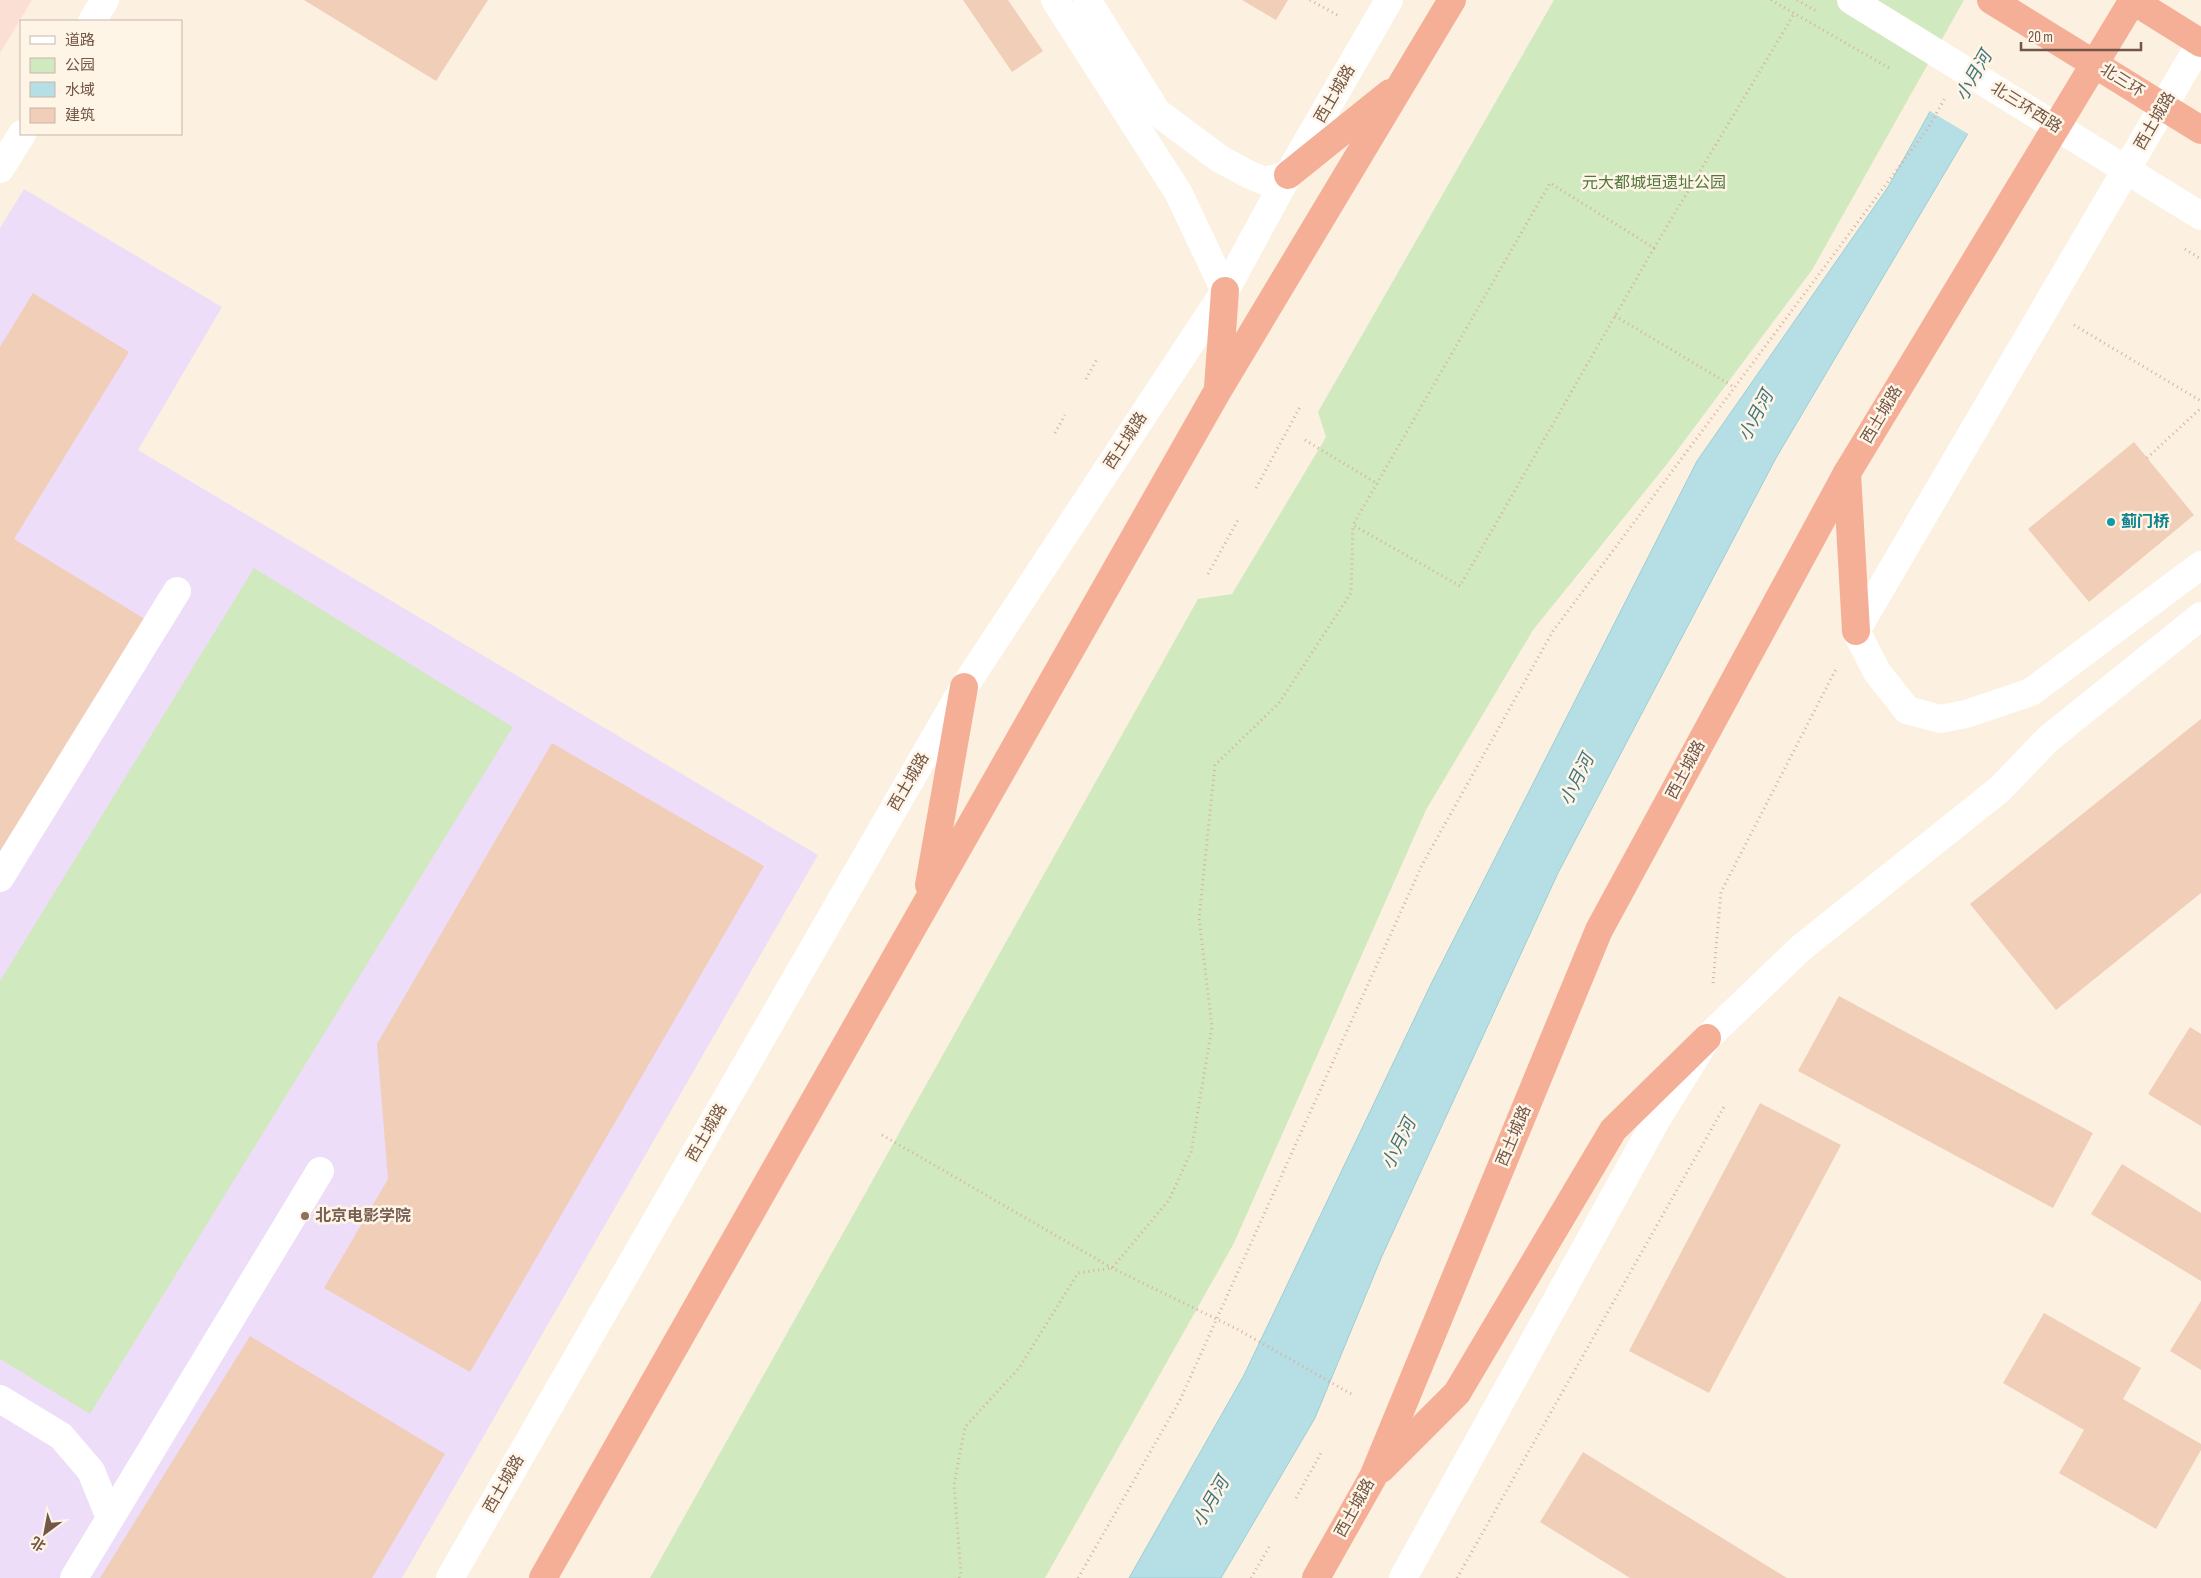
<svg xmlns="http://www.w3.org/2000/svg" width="2201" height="1578" viewBox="0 0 2201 1578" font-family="'Sofia Sans Condensed','Noto Sans SC',sans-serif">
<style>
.commercial{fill:#fcdfd4}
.education{fill:#eeddf8}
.green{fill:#d1e9bf}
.water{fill:#b6dee5;stroke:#9cced6}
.pier{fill:#fcf1e0}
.building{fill:#f1ceb8}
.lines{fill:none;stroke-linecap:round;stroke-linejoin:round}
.path{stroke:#d5b19c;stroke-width:3;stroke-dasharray:1 4;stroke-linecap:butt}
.minor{stroke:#fff;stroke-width:28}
.highway{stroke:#f6af97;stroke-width:28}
.culture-dot{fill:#0f9aa8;stroke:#fff5e6;stroke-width:2}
.education-dot{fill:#8d6e63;stroke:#fff5e6;stroke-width:2}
.labels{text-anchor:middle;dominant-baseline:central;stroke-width:5;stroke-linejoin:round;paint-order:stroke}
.street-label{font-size:16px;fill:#725648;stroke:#fff5e6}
.park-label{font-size:16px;fill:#527840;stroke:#fff5e6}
.culture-label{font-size:16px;font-weight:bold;fill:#0d838f;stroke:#fff5e6;text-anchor:start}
.education-label{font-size:16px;font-weight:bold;fill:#785e54;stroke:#fff5e6;text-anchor:start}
.water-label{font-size:18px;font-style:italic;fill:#3f757f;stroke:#fff5e6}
</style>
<rect width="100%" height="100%" fill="#fcf1e0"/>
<polygon class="commercial" points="0,0 32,0 0,53"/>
<polygon class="education" points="24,189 222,307 138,450 818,855 402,1578 0,1578 0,228"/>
<g class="green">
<polygon points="1554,0 1964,0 1812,270 1667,464 1533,630 1426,810 1234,1243 1045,1578 650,1578 1198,599 1232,594 1326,437 1318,412"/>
<polygon points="254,568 513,727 90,1414 0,1359 0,981"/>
</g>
<polygon class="water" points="1992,0 2047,0 1776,458 1558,873 1382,1256 1315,1418 1221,1578 1129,1578 1244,1375 1431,984 1697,461 1888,187"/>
<polygon class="pier" points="1990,0 2049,0 1970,135 1928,110"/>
<g class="building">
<polygon points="304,0 488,0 436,81"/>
<polygon points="963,0 1008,0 1043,51 1012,72"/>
<polygon points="1242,0 1288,0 1276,20"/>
<polygon points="33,293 129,352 14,539 148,621 0,862 0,347"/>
<polygon points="2134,442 2194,515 2089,602 2028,529"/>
<polygon points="2201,719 2201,893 2056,1010 1970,904"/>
<polygon points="552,743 764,866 470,1372 324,1288 388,1179 377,1044"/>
<polygon points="1839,996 2093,1133 2053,1208 1798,1071"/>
<polygon points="2190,1027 2201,1034 2201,1126 2148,1094"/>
<polygon points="1760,1103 1841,1145 1709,1393 1629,1351"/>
<polygon points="2122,1164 2201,1213 2201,1281 2091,1214"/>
<polygon points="2201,1301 2201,1370 2170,1351"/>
<polygon points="2044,1313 2141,1368 2123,1399 2201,1444 2201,1450 2156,1529 2059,1473 2084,1430 2003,1383"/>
<polygon points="250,1336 445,1454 372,1578 100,1578"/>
<polygon points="1583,1452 1787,1578 1630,1578 1540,1522"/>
</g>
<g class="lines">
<g class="path">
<polyline points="1310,0 1339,16"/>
<polyline points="1771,0 1889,68"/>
<polyline points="1797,0 1818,12"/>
<polyline points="1654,248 1460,586 1353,525 1550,183 1654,248 1794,14"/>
<polyline points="2185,249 2201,259"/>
<polyline points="1615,316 1734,387"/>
<polyline points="2074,325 2201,401"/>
<polyline points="1086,379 1097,359"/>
<polyline points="1055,433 1065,415"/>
<polyline points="1305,440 1378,484"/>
<polyline points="2147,458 2201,408"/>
<polyline points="1256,488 1300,407"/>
<polyline points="1208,574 1238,520"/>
<polyline points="1713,983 1721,892 1836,669"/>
<polyline points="882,1135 1112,1268 1237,1329 1353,1395"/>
<polyline points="1296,1498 1321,1453"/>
<polyline points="959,1578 961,1574 954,1485 965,1427 1019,1368 1078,1273 1112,1268 1169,1200 1191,1152 1212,1027 1199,918 1215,765 1279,703 1351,593 1353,525"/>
<polyline points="1078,1578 1180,1400 1422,865 1553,631 1928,128 1945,98"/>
<polyline points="1251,1578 1269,1547"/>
<polyline points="1457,1578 1724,1107"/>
</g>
<g class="minor">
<polyline points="1055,0 1178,192 1225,291"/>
<polyline points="1087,0 1157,112 1220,159 1250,175 1265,181 1288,175"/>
<polyline points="1851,0 2201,216"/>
<polyline points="92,21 105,0"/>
<polyline points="2201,42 1856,631 1877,672 1907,710 1940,719 1966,714 2031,692 2201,565"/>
<polyline points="0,169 22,134"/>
<polyline points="0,878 177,591"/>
<polyline points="0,1399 61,1436 91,1471 110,1518"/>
<polyline points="74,1578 320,1171"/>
<polyline points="450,1578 964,687 1225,291 1288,175 1389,0"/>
<polyline points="1403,1578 1658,1117 1707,1038 1801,948 2000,789 2048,739 2201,616"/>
</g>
<g class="highway">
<polyline points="1991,0 2201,130"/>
<polyline points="2132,0 2201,43"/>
<polyline points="1288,175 1390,93"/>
<polyline points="1218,387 1225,291"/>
<polyline points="1847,473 1856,631"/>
<polyline points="929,885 964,687"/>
<polyline points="1381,1469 1457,1393 1613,1130 1707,1038"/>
<polyline points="543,1578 1217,392 1452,0"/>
<polyline points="1316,1578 1373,1477 1599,930 1847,473 2133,0"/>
</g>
</g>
<circle class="culture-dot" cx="2111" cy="522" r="5"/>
<circle class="education-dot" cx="305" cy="1216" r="5"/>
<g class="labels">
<g class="street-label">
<text transform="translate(2122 81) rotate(32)">北三环</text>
<text transform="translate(1335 94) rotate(-60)">西土城路</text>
<text transform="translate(2026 108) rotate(32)">北三环西路</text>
<text transform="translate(2155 121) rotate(-60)">西土城路</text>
<text transform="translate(1882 415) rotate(-59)">西土城路</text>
<text transform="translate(1126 441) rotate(-57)">西土城路</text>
<text transform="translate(1686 770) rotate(-62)">西土城路</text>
<text transform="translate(909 782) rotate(-60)">西土城路</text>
<text transform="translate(707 1133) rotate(-60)">西土城路</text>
<text transform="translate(1514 1136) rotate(-67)">西土城路</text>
<text transform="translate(504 1484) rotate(-60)">西土城路</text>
<text transform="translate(1355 1508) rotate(-61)">西土城路</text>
</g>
<g class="park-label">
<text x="1654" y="183">元大都城垣遗址公园</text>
</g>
<g class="culture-label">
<text x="2121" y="522">蓟门桥</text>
</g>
<g class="education-label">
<text x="315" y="1216">北京电影学院</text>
</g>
<g class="water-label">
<text transform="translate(1974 76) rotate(-60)">小月河</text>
<text transform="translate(1756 416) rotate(-62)">小月河</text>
<text transform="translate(1577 780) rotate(-64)">小月河</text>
<text transform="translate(1399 1144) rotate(-64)">小月河</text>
<text transform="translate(1211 1502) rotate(-60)">小月河</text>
</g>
</g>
<rect x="20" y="20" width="162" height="115" fill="#fff5e6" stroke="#c7b5a7"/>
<rect x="30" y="36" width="25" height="8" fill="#ffffff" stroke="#c7b5a7"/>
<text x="65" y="45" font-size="15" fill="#725648">道路</text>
<rect x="30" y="58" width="25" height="15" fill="#d1e9bf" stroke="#c7b5a7"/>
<text x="65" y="70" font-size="15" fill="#725648">公园</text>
<rect x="30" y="82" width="25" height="15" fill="#b6dee5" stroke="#c7b5a7"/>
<text x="65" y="95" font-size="15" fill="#725648">水域</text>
<rect x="30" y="108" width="25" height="15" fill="#f1ceb8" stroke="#c7b5a7"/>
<text x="65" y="120" font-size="15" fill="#725648">建筑</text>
<g transform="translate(45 1533) rotate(212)" stroke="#fff5e6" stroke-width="4" paint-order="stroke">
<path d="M0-4L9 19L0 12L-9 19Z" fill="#725648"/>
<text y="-8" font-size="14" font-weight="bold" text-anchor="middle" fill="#725648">北</text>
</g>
<path d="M2021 42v8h120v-8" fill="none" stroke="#725648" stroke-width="2.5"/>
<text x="2028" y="42" font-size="15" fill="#725648" stroke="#fff5e6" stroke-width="4" paint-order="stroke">20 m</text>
</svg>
